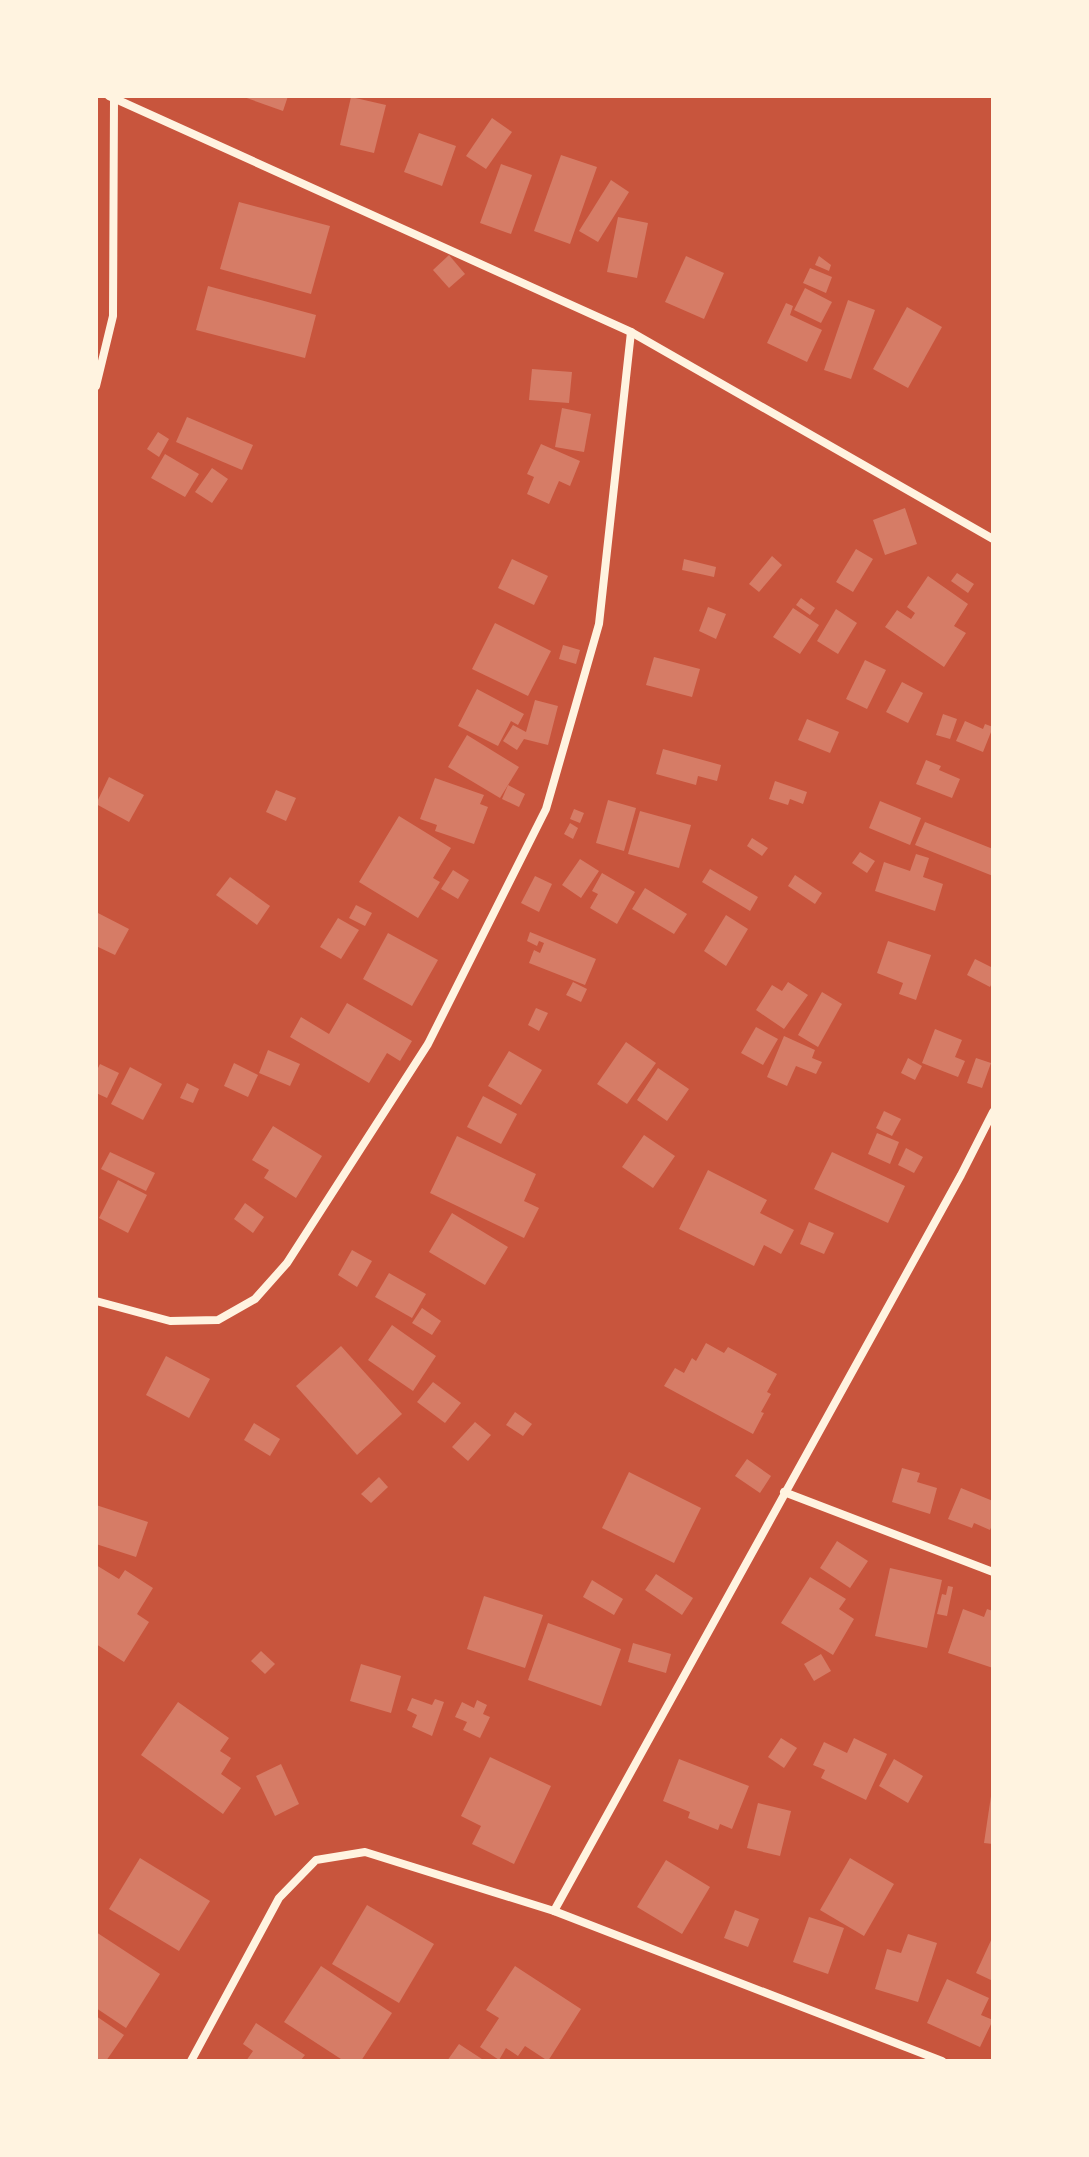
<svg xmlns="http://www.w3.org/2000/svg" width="1089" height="2157" viewBox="0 0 1089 2157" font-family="Commissioner,sans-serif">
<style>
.building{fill:#d67c66}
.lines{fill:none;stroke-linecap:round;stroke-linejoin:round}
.minor{stroke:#fff3e0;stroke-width:8}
</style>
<rect width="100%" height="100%" fill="#c8553d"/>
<g class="building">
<polygon points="241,96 288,96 283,111"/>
<polygon points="351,97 386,105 374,153 340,145"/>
<polygon points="492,118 512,132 486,169 466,156"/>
<polygon points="419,133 456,146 442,186 404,172"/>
<polygon points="561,155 597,167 570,244 534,231"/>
<polygon points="501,164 532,175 511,234 480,223"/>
<polygon points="611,180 629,192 598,242 579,231"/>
<polygon points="239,202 330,226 311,294 220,269"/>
<polygon points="618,217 648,223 637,278 607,272"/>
<polygon points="449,255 465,274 449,288 433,270"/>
<polygon points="686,256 724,273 704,319 665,302"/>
<polygon points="819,256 831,265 829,271 815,265"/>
<polygon points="810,268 832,277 826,293 803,283"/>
<polygon points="208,286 316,315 305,358 196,330"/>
<polygon points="805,288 832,302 821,323 794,310"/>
<polygon points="848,300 875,310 851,379 824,370"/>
<polygon points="786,303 793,306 790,315 822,330 807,362 767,343"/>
<polygon points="907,307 942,327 908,388 873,369"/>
<polygon points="532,369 572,372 569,403 529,400"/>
<polygon points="562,408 591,414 584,452 555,447"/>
<polygon points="187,417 253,445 242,470 176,442"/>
<polygon points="158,432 169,439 159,457 147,449"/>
<polygon points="541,444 580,461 570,486 559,481 549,504 527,494 534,477 527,474"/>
<polygon points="165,454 199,474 185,497 151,478"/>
<polygon points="212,468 228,479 212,503 195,492"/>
<polygon points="905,508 917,544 885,555 873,520"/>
<polygon points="856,549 873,559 853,592 836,582"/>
<polygon points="772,556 782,565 759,592 749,584"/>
<polygon points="512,559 548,576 534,605 498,588"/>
<polygon points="684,559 716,567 714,577 682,570"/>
<polygon points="957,573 974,584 968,593 951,581"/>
<polygon points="928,576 968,604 954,626 966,633 944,667 885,627 897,610 911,619 915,613 907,607"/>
<polygon points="801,598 815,608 810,615 796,605"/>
<polygon points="708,607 726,614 716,639 699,631"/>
<polygon points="793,608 819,625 800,654 773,637"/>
<polygon points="836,609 857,623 838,654 817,641"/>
<polygon points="495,623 551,651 528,696 472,669"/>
<polygon points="563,645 580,650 576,664 559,659"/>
<polygon points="654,657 700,669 692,697 646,685"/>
<polygon points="865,660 886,670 867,709 846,699"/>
<polygon points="902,682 923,693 908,723 886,712"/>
<polygon points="477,689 524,714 518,725 511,721 498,746 458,726"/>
<polygon points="535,700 558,706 548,745 524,739 517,750 503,741 513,725 526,732"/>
<polygon points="943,714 957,719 950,739 936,735"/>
<polygon points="807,719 839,732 830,753 798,740"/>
<polygon points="965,721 983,729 985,724 993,727 983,752 956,741"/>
<polygon points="467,735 519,767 500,798 448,767"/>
<polygon points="663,749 721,765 717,781 698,776 696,785 656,774"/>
<polygon points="926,760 941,766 939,770 960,779 952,798 916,784"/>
<polygon points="109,777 144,795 129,822 96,804"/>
<polygon points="435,778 484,795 480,804 488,807 474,844 435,831 437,825 420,819"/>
<polygon points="775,781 807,792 803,804 790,799 788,805 769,799"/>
<polygon points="508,785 525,794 519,807 502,799"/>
<polygon points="276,790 296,798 286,821 266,812"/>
<polygon points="608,800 636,808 624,851 596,843"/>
<polygon points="880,801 921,818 910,845 869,828"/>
<polygon points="574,809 584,813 580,823 570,819"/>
<polygon points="640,811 691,825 679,868 628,854"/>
<polygon points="399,816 451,848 433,878 440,882 418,918 359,882"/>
<polygon points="925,822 993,849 993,876 915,845"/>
<polygon points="570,823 578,828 573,839 564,834"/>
<polygon points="752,838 768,848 762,856 747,846"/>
<polygon points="860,852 875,861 867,873 852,863"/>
<polygon points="916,854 929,858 923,877 943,884 935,911 875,891 884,862 910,871"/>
<polygon points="580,859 599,871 581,898 562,885"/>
<polygon points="710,869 758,897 750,911 702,882"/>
<polygon points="453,870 469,880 458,899 441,889"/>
<polygon points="602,873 635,892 617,924 590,908 598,894 592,891"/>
<polygon points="795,875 822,893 815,904 788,886"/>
<polygon points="535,876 552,884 539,912 521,903"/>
<polygon points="230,877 270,906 257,925 216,895"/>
<polygon points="645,888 687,914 674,934 632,909"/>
<polygon points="356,905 372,913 365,926 349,918"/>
<polygon points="96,912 129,929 115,955 96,946"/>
<polygon points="726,915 748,929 726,966 704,951"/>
<polygon points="338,918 359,930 341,959 320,947"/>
<polygon points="530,932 596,959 585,985 529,963 534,950 540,953 544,943 539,941 537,946 527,941"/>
<polygon points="388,933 438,960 412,1006 363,979"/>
<polygon points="888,941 931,955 916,1000 899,994 903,983 877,973"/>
<polygon points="975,959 993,968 993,981 990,987 967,975"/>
<polygon points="573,982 587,989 581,1002 566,995"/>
<polygon points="788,982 808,995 784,1029 756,1010 772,985 782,991"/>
<polygon points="822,992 842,1004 818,1047 798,1035"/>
<polygon points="347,1003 412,1041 400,1061 387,1053 369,1083 290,1037 301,1017 329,1034"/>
<polygon points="536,1008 548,1013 539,1031 528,1025"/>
<polygon points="756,1027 778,1039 763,1065 741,1053"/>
<polygon points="935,1029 962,1040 955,1057 965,1061 958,1077 922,1063"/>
<polygon points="784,1036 815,1050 812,1058 822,1062 816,1074 796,1066 787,1086 767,1077"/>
<polygon points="626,1042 656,1063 627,1104 597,1084"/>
<polygon points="268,1050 300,1064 290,1086 259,1073"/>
<polygon points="509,1051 542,1070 521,1105 488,1086"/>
<polygon points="908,1058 922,1066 915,1080 901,1073"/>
<polygon points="976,1058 991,1063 982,1088 967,1083"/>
<polygon points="234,1063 258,1075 248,1097 224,1086"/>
<polygon points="100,1064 119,1073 107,1098 96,1093 96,1072"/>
<polygon points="130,1067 162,1084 143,1120 111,1104"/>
<polygon points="658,1068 689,1089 667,1121 637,1100"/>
<polygon points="187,1083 199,1089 193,1103 180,1098"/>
<polygon points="483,1096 517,1114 501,1144 467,1127"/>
<polygon points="884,1111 901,1119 892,1136 876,1128"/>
<polygon points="273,1126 322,1156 296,1198 264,1178 269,1170 252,1160"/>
<polygon points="877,1133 899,1142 890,1164 868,1154"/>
<polygon points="644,1135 675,1156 653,1188 622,1167"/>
<polygon points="457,1136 536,1174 524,1201 539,1208 524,1238 430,1193"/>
<polygon points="906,1148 923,1157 914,1173 898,1165"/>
<polygon points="110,1152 155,1173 146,1191 101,1169"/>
<polygon points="832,1152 905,1186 888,1223 814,1189"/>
<polygon points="708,1170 767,1200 760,1213 794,1230 781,1254 764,1245 754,1266 679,1229"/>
<polygon points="118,1180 147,1195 128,1233 99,1218"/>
<polygon points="245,1203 264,1217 253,1233 234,1219"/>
<polygon points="452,1213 508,1247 485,1285 429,1252"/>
<polygon points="809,1222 834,1233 824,1254 800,1244"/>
<polygon points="352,1250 372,1261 357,1287 338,1275"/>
<polygon points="389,1273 426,1294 412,1318 375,1297"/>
<polygon points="422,1308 441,1321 432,1335 412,1323"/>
<polygon points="392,1325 436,1356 413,1391 368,1360"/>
<polygon points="706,1343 724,1353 728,1347 777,1374 767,1392 771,1394 761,1412 764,1413 753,1434 664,1386 675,1368 684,1373 692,1358 696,1361"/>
<polygon points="341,1346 402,1414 357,1455 296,1386"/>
<polygon points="166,1356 210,1379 189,1418 146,1395"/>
<polygon points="433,1382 461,1403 445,1423 417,1402"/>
<polygon points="515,1412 532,1424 523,1436 506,1425"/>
<polygon points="475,1422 491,1435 468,1461 452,1447"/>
<polygon points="254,1423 280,1439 270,1456 244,1440"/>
<polygon points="747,1459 771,1476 760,1493 735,1476"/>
<polygon points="902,1468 920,1473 917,1482 937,1488 930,1514 892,1502"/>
<polygon points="629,1472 701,1508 674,1563 602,1528"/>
<polygon points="379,1477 388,1487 371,1503 361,1494"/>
<polygon points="961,1488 993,1501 993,1523 990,1530 974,1523 972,1528 948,1519"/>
<polygon points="96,1505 148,1522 136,1557 96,1544"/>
<polygon points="837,1541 868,1561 850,1588 820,1568"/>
<polygon points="96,1565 119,1579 125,1570 153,1588 137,1614 149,1622 124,1662 96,1644"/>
<polygon points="890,1568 942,1580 927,1648 875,1636"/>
<polygon points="656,1574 693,1598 682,1615 645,1590"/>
<polygon points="810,1577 846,1599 839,1609 854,1619 833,1655 781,1623"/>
<polygon points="592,1580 623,1599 614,1615 583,1597"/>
<polygon points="948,1586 953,1587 947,1616 937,1614 942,1594 946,1595"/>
<polygon points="484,1596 543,1615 525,1668 467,1649"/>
<polygon points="963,1609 984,1617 987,1609 993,1611 993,1668 948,1653"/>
<polygon points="548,1623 621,1649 601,1706 528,1680"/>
<polygon points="633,1643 671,1654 666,1673 628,1662"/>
<polygon points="261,1651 275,1664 265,1674 251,1661"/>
<polygon points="821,1654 831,1671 814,1681 804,1664"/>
<polygon points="361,1664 401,1676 391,1713 350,1701"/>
<polygon points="412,1698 432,1705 435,1699 444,1702 432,1736 412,1727 417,1715 407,1710"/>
<polygon points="477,1700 487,1705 483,1714 490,1717 480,1738 463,1730 467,1722 455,1717 462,1702 474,1708"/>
<polygon points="178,1702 229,1738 220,1751 231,1758 221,1774 241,1788 223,1814 141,1755"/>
<polygon points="781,1738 797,1748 784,1768 768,1757"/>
<polygon points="854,1738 887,1754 866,1800 821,1778 825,1770 813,1765 824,1742 847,1753"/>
<polygon points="490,1757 551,1786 514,1864 472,1844 481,1826 461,1816"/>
<polygon points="679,1759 749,1786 732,1829 720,1824 718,1830 688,1818 690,1812 663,1801"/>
<polygon points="894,1759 923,1776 908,1803 879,1786"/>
<polygon points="281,1764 299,1804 275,1816 256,1776"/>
<polygon points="991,1796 993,1797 993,1844 984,1843"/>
<polygon points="758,1803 791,1811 780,1856 747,1848"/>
<polygon points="140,1858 210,1901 179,1951 109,1909"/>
<polygon points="850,1858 894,1884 864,1936 820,1910"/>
<polygon points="666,1860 710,1887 682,1934 637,1907"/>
<polygon points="367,1905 434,1944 399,2003 332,1964"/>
<polygon points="735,1910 759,1919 748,1947 724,1938"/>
<polygon points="809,1917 844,1928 828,1974 793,1962"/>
<polygon points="96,1932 160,1974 126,2028 96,2008"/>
<polygon points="908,1934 937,1943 918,2002 875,1989 887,1949 901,1953"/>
<polygon points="993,1936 993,1981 976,1973"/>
<polygon points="321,1966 392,2013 361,2061 344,2061 284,2022"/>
<polygon points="515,1966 581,2009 548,2061 525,2046 518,2056 506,2048 499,2060 480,2047 499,2018 486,2010"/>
<polygon points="947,1979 989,1998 981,2015 993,2020 980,2047 927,2023"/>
<polygon points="96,2016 124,2035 106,2061 96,2061"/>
<polygon points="256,2023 305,2055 300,2061 246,2061 253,2051 243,2044"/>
<polygon points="459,2044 485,2061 447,2061"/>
</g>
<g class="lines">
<g class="minor">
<polyline points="109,96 631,332 993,539"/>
<polyline points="96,386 113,316 114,99"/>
<polyline points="96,1301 170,1321 218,1320 255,1299 287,1263 428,1044 546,809 599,624 631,332"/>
<polyline points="784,1492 993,1572"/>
<polyline points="554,1911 961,1175 993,1112"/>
<polyline points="191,2061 279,1898 316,1860 365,1852 554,1911 942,2061"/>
</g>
</g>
<rect width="1089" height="2157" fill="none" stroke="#fff3e0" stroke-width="196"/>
</svg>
